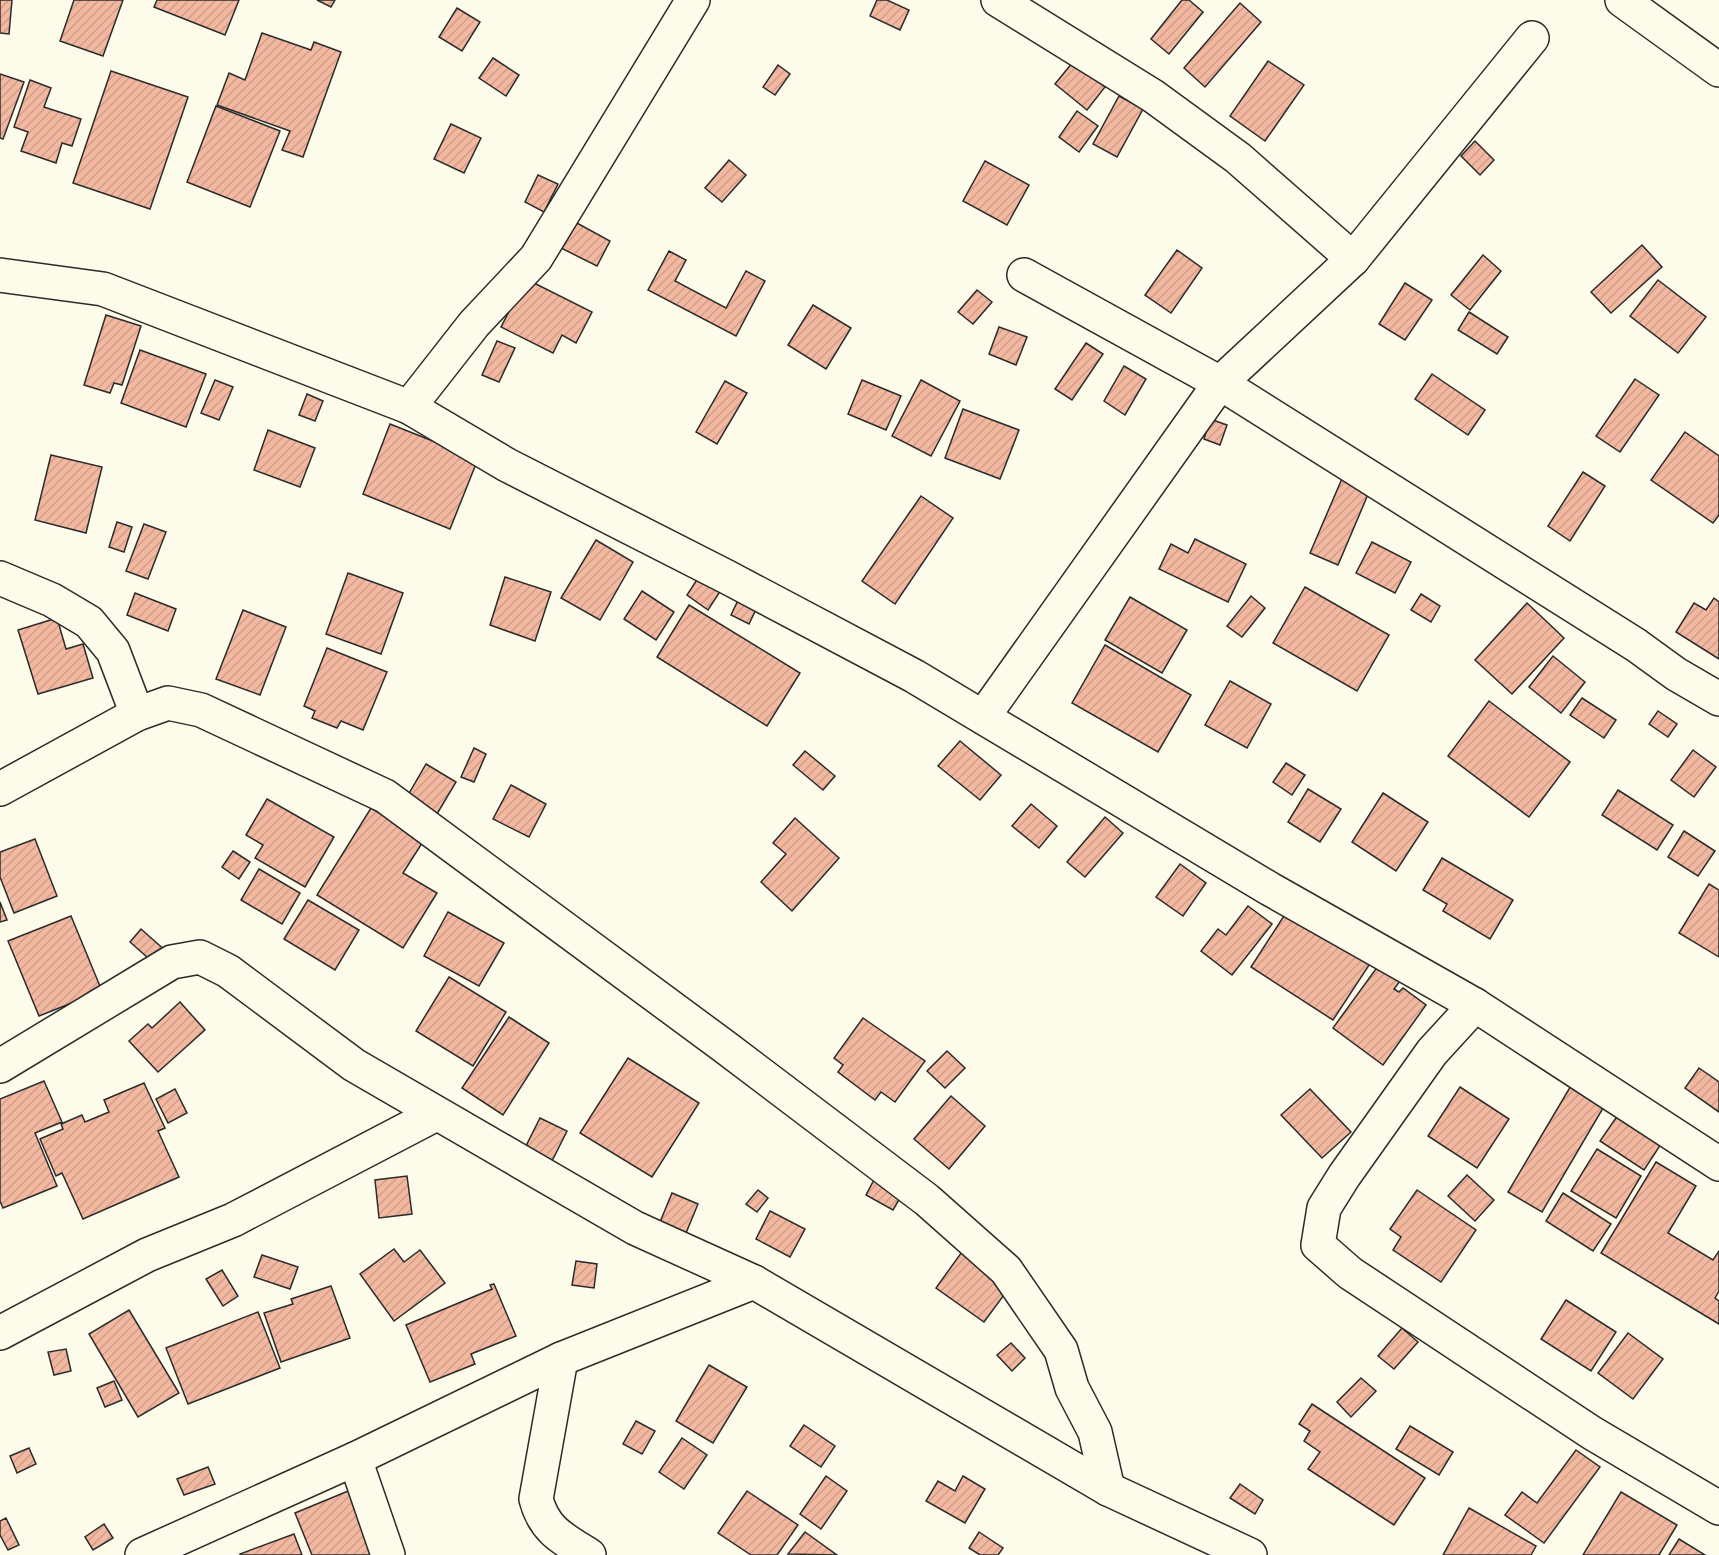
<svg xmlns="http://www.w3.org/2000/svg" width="1719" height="1555" viewBox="0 0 1719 1555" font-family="Raleway,sans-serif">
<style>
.building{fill:url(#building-hatch);stroke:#2b2b2b;stroke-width:1.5}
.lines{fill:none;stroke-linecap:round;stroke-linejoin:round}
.minor-casing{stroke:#2b2b2b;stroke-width:36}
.primary-casing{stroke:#2b2b2b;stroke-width:36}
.minor{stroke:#fdfbea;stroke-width:33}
.primary{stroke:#fdfbea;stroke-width:33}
</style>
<defs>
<pattern id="building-hatch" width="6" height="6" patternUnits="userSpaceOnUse" patternTransform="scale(1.5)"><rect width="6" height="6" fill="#f2b8a0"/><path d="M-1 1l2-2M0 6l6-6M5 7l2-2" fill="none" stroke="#d09e8a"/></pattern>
</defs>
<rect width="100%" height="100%" fill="#fdfbea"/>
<g class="building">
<polygon points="0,0 12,0 9,34 0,33"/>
<polygon points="74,0 123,0 103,56 60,41"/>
<polygon points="157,0 239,0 225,35 154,7"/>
<polygon points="317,0 335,0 331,7"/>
<polygon points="877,0 887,0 909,10 900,30 870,16"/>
<polygon points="1182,0 1189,0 1203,12 1169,54 1151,39"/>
<polygon points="1240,3 1261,22 1205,87 1184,68"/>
<polygon points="457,8 480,22 462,51 439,37"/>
<polygon points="262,33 311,50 314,42 341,52 303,157 282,150 290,131 217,105 229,73 245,80"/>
<polygon points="493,58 519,75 506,96 479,78"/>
<polygon points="1268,61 1304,85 1265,141 1230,116"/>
<polygon points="1073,62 1105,87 1087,110 1055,84"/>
<polygon points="778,65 790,74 775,95 763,87"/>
<polygon points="111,71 188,97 150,209 73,183"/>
<polygon points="0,74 24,82 3,139 0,138"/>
<polygon points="30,80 51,88 44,107 81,119 72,146 62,143 56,163 21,151 28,132 14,127"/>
<polygon points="1119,96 1143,109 1117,157 1093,144"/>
<polygon points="216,106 280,131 250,207 187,182"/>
<polygon points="1077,111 1098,126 1079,152 1059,137"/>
<polygon points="451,124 481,138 464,173 434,159"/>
<polygon points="1475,141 1494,160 1480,175 1461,156"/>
<polygon points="729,160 746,175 722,202 705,188"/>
<polygon points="985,161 1029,185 1007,225 963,201"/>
<polygon points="538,175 558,184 544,212 525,202"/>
<polygon points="575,222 610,241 597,266 561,248"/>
<polygon points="1642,245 1662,267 1611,313 1591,292"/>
<polygon points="1177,250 1202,268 1171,313 1145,295"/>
<polygon points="669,251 686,260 675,281 726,308 746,271 765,281 736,336 648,290"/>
<polygon points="1483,255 1501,271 1470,310 1451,295"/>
<polygon points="526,279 592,312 576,343 562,335 553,353 501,327"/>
<polygon points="1658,280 1706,317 1678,353 1630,316"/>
<polygon points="1405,283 1432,300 1405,340 1379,324"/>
<polygon points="977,290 992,302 973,324 958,312"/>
<polygon points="813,305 851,328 826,369 788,345"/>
<polygon points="1469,312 1508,337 1497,354 1458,330"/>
<polygon points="106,315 141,326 122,385 114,383 110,393 84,385"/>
<polygon points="999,327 1027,337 1016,365 989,354"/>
<polygon points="497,341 515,348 499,382 482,375"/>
<polygon points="1086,343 1103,354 1072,400 1055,389"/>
<polygon points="140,350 206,374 186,427 121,403"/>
<polygon points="1124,366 1146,379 1125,415 1104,401"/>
<polygon points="1432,374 1485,410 1468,435 1415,399"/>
<polygon points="1635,379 1659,395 1620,452 1596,436"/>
<polygon points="215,380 233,387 219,420 201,413"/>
<polygon points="862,380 901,396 886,430 848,414"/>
<polygon points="921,380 960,401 931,456 892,436"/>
<polygon points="725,381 747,393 717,444 696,432"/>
<polygon points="307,394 323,401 315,421 299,415"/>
<polygon points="963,409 1019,430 1000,479 945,458"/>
<polygon points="1210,419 1227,425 1220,445 1204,439"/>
<polygon points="390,424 478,459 450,529 363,494"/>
<polygon points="268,430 315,448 300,487 254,470"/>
<polygon points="1685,432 1719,456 1719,515 1713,523 1651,480"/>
<polygon points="51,455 102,467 86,533 35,520"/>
<polygon points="1583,472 1605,486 1570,541 1548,526"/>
<polygon points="1344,474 1372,485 1338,565 1310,553"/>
<polygon points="921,496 953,518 895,604 862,581"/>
<polygon points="117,522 132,527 124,552 109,547"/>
<polygon points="144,524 166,532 148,579 126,571"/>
<polygon points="1195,539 1246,564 1228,602 1159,569 1171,544 1188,553"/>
<polygon points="596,540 633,562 600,620 561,598"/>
<polygon points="1372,542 1411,562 1395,593 1356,573"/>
<polygon points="702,572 723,587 708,610 687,595"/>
<polygon points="348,573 403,593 381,654 326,634"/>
<polygon points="505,577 551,592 535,641 490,625"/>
<polygon points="1305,587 1389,635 1357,691 1273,643"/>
<polygon points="744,588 762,597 749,624 731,615"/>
<polygon points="642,591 674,612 656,640 624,619"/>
<polygon points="135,593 176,609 168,631 127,615"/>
<polygon points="1421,594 1440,606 1431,622 1411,610"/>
<polygon points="1251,596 1265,608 1242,637 1227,626"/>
<polygon points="1130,597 1187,630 1162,673 1105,640"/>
<polygon points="1714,598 1719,602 1719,659 1676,632 1694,603 1706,610"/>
<polygon points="1527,603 1564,638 1512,694 1475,660"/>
<polygon points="689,605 800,673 767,726 657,657"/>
<polygon points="243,610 286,627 260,695 216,679"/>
<polygon points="57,618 66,649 83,644 93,678 38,694 18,630"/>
<polygon points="1105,645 1191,695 1158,752 1072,703"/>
<polygon points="327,648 387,672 363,730 341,721 337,728 312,718 315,711 304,706"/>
<polygon points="1553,656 1585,682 1561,713 1529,687"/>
<polygon points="1230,681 1271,704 1247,748 1205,725"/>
<polygon points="1582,698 1616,720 1604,738 1570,715"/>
<polygon points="1489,701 1570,762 1529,817 1448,756"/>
<polygon points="1658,711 1677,724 1668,737 1649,724"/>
<polygon points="960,741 1001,775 980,800 938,766"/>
<polygon points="474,748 486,754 474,782 461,777"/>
<polygon points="1693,750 1716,767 1694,797 1671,780"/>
<polygon points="805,751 835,776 823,790 793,765"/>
<polygon points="1286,763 1305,775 1292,795 1273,782"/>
<polygon points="426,764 456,782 437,814 407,797"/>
<polygon points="511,785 546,804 529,837 493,819"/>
<polygon points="1308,789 1341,809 1320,842 1288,822"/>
<polygon points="1618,790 1673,825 1657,850 1602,815"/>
<polygon points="1383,793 1428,822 1396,871 1352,842"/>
<polygon points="267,799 334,837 305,887 255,858 263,845 246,835"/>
<polygon points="1031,804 1057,826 1039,848 1012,826"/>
<polygon points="371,808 424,840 403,873 437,893 403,948 317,895"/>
<polygon points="1105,817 1123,833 1085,877 1067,862"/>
<polygon points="795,818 839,858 792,911 761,882 786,854 773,843"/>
<polygon points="1684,831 1715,851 1698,876 1668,857"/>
<polygon points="35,839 57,896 14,913 0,877 0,852"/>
<polygon points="233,851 250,862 239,879 222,867"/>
<polygon points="1442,858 1513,900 1490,939 1443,911 1447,904 1423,890"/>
<polygon points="1180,864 1206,883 1183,916 1156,897"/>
<polygon points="259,869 300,893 282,924 241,900"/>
<polygon points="1709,884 1719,890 1719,957 1679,933"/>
<polygon points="308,900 359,930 335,970 284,939"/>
<polygon points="0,902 7,920 0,922"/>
<polygon points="1291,905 1373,959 1333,1020 1251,967"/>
<polygon points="1248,906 1272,924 1232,975 1201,951 1218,929 1226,935"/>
<polygon points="448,912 504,943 479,986 424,956"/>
<polygon points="71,916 102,991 39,1016 8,941"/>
<polygon points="141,929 167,952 156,965 130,942"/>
<polygon points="1381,962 1403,977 1394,989 1399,992 1403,988 1426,1005 1383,1065 1333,1028"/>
<polygon points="449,977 506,1012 473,1066 416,1031"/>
<polygon points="180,1002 205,1030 158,1072 129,1041 148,1024 152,1028"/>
<polygon points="509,1017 549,1043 503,1115 462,1088"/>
<polygon points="863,1018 925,1061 895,1102 881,1092 875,1100 838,1072 843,1065 834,1058"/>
<polygon points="947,1051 965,1068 945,1088 927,1071"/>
<polygon points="628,1058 699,1103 652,1177 580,1133"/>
<polygon points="1699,1068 1719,1082 1719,1112 1685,1088"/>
<polygon points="44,1081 62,1122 35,1133 57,1186 3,1208 0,1201 0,1099"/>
<polygon points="144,1083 165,1128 158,1131 179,1177 83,1219 62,1173 56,1176 40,1139 63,1129 61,1124 82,1115 85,1122 109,1112 104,1100"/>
<polygon points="1572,1084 1606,1103 1542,1212 1508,1192"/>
<polygon points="1460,1087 1509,1119 1477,1168 1428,1136"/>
<polygon points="175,1089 187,1113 168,1123 156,1099"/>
<polygon points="1310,1089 1351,1132 1322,1158 1281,1115"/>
<polygon points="951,1096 985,1126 949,1169 914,1139"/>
<polygon points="1620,1112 1663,1141 1644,1170 1600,1141"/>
<polygon points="540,1118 567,1131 552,1161 525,1148"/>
<polygon points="1597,1149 1641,1176 1616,1218 1571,1191"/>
<polygon points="1656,1162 1696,1186 1668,1233 1713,1260 1719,1251 1719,1291 1715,1298 1719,1301 1719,1324 1601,1253"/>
<polygon points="1467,1175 1494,1200 1475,1221 1448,1196"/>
<polygon points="407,1176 412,1214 379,1218 375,1180"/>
<polygon points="875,1178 903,1193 893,1210 866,1195"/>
<polygon points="758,1190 768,1198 757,1212 746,1204"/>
<polygon points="1417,1190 1476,1230 1441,1282 1393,1250 1401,1237 1390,1229"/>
<polygon points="672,1193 698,1204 686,1233 660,1222"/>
<polygon points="1563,1193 1611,1224 1593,1251 1546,1221"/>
<polygon points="770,1211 805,1229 790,1257 756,1239"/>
<polygon points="394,1249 404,1262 420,1250 445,1283 394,1321 360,1274"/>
<polygon points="964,1249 1012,1284 984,1322 936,1288"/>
<polygon points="262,1255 298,1267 290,1289 254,1277"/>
<polygon points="576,1261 597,1264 594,1288 572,1285"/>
<polygon points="222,1270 238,1296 223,1306 206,1279"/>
<polygon points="494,1284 516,1336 471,1354 475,1364 430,1382 406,1325 492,1289 490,1285"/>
<polygon points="331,1286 350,1338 281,1362 264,1313 293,1304 291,1299"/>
<polygon points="1566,1300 1616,1332 1591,1371 1541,1339"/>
<polygon points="129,1310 179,1393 138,1417 89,1334"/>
<polygon points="258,1312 280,1368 188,1404 166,1348"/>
<polygon points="1402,1328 1418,1342 1394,1369 1378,1356"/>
<polygon points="1628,1333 1663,1359 1633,1399 1598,1373"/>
<polygon points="1011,1343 1025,1358 1012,1371 997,1355"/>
<polygon points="66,1349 71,1371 54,1375 48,1352"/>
<polygon points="709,1365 747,1387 713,1443 676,1421"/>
<polygon points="1361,1378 1376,1391 1351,1417 1337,1402"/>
<polygon points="114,1381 122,1400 105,1407 97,1388"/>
<polygon points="1312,1404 1425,1478 1394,1525 1308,1469 1320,1452 1304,1441 1310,1431 1299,1424"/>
<polygon points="636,1421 655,1431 642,1454 623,1444"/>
<polygon points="804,1425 835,1446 821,1467 790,1446"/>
<polygon points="1410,1426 1453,1452 1439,1475 1396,1449"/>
<polygon points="682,1438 707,1455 684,1489 659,1472"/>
<polygon points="29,1448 36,1464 17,1473 10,1456"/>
<polygon points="1576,1450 1600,1467 1544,1543 1505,1515 1522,1492 1537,1503"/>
<polygon points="208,1467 215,1484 184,1495 177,1479"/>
<polygon points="826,1476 847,1491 821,1529 800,1514"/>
<polygon points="963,1476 985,1489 965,1523 926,1501 938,1481 955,1491"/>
<polygon points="1240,1484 1263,1500 1255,1514 1230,1498"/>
<polygon points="353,1489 380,1555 312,1555 295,1513"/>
<polygon points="747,1491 798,1525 777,1555 751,1555 718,1533"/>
<polygon points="1621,1492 1677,1525 1659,1555 1583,1555"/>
<polygon points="1469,1508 1536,1546 1531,1555 1443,1555"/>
<polygon points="6,1518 19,1545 8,1550 0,1535 0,1521"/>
<polygon points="104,1524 113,1538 93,1550 85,1537"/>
<polygon points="805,1532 837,1555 788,1554"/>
<polygon points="979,1532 1003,1548 998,1555 980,1555 969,1548"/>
<polygon points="294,1534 302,1555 241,1555 240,1554"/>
<polygon points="1679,1539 1705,1555 1669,1555"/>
</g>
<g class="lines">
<defs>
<g id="minor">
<polyline points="998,0 1153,96 1238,158 1353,259"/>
<polyline points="0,275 103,289 409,407 507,465 727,577 914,676 1270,889 1475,1005 1719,1164"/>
<polyline points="1024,275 1220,383 1636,645 1676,674 1719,699"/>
<polyline points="409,407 474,324 536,258 693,0"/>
<polyline points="0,578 52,600 89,622 113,651 137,714"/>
<polyline points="983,717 1220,383 1353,259 1532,38"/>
<polyline points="0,789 137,714 168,703 201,710 385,796 725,1047 927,1200 1006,1270 1061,1350 1072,1388 1095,1432 1108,1489"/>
<polyline points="1475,1005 1432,1052 1344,1176 1324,1208 1318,1245 1350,1273 1592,1433 1719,1508"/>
<polyline points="0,1066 172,962 200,957 228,971 354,1065 635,1228 754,1282 1108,1489 1250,1555"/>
<polyline points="0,1333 147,1255 233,1220 436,1114"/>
<path d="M561,1359L536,1499C544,1530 563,1539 589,1555"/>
<polyline points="355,1459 388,1555"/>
<polyline points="142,1555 355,1459 561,1359 754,1282"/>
</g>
<polyline id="primary" points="1622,0 1719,70"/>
</defs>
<use href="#minor" class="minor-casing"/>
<use href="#primary" class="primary-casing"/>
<use href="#minor" class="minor"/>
<use href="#primary" class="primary"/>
</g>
</svg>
